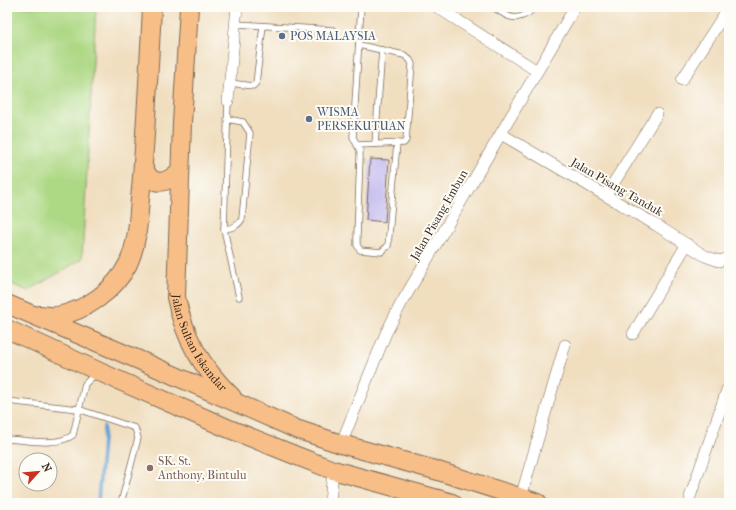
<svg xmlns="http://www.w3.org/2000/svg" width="736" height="510" viewBox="0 0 736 510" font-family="'IM FELL French Canon',serif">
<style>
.green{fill:#add884;stroke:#748151}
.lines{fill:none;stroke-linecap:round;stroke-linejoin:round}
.stream{stroke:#5fa1d3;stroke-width:3.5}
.building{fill:#c0b7ee}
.lane-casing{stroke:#7a6956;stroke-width:7}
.street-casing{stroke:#7a6956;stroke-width:12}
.primary-casing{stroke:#7a6956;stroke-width:20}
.lane{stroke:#fff;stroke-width:5.5}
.street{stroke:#fff;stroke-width:11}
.primary{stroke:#f7be88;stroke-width:18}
.service-dot{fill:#5c6f8a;stroke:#fdfcf7;stroke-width:1.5}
.education-dot{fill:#8d6e63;stroke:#fdfcf7;stroke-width:1.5}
.labels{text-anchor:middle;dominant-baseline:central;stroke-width:4;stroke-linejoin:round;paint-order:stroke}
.service-label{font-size:12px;fill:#4e5e75;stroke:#fdfcf7;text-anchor:start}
.street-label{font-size:12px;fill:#3b2a1e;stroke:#fdfcf7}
.education-label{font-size:12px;fill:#785e54;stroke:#fdfcf7;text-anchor:start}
</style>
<rect width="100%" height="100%" fill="#fdfcf7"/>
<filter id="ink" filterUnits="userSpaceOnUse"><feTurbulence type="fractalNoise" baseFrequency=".025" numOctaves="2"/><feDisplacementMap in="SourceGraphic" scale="8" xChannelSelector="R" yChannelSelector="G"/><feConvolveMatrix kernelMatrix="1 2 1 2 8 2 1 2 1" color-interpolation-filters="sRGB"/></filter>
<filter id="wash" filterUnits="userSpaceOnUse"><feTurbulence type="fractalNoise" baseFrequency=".012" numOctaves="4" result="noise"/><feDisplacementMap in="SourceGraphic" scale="16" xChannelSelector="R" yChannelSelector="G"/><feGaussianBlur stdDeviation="0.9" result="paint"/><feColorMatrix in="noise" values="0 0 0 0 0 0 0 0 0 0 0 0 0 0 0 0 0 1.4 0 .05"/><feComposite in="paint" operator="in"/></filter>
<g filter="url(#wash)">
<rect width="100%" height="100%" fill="#f0debf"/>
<polygon class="green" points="7,7 96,7 82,259 28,291 7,282"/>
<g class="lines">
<polyline class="stream" points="98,503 104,427"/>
</g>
<g id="blocks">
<polygon class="building" points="370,159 389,160 385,222 366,220"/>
</g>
</g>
<g filter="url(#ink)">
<use href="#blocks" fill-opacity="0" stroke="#7a6956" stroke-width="1"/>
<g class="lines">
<defs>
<g id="lane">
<polyline points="361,7 353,137 360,151 360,157 357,236 357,245 360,250 381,252 388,246 397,143"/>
<path d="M493,7C498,10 503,14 508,16C517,20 529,15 534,7"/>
<polyline points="235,24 333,30"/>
<polyline points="230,83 253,86 256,83 263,26"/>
<polyline points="228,101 224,229 239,297"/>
<polyline points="375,144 382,50"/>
<polyline points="358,145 404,143 406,140 412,64 410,60 404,55 359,45"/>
<path d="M224,229C233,228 238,226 242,219L250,133L243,122L227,119"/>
<polyline points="7,401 78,409 135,428 138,438 121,503"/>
<path d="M7,439C27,440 57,447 73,435L85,384L91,378L97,375"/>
</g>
<g id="street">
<polyline points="437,7 537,71"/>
<polyline points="682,80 729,7"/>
<polyline points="228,101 237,7"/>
<polyline points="501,134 656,225 705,256 719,261 729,258"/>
<polyline points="606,195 657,114"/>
<polyline points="633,334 687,244"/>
<polyline points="341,444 386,333 401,304 575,7"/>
<polyline points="521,497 565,345"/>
<polyline points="690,497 727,390 729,388"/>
<polyline points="330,503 333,470"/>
</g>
<g id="primary">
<path id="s1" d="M189,7L182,123L176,297C184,338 202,368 232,397"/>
<path d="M143,167C145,170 147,175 150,178C161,187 172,178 180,171"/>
<polyline points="7,304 146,363 296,429 341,444 435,470 538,503"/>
<path d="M39,315C45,315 51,317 57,316C86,311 115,290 128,264C139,241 138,214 141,189C146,129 149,68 152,7"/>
<polyline points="7,329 102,373 227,428 297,456 333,470 452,503"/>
</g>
</defs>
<use href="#lane" class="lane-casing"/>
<use href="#street" class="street-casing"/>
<use href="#primary" class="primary-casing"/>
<use href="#lane" class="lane"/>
<use href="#street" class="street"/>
<use href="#primary" class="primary"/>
</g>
</g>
<g class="service-dot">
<circle cx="282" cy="36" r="4"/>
<circle cx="309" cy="119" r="4"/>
</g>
<circle class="education-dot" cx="150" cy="468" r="4"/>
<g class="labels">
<g class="service-label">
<text x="290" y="36">POS MALAYSIA</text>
<text x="317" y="112">WISMA<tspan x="317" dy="14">PERSEKUTUAN</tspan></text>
</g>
<g class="street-label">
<text transform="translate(617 187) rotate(30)">Jalan Pisang Tanduk</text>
<text transform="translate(439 215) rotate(-60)">Jalan Pisang Embun</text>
<text stroke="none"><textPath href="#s1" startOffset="342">Jalan Sultan Iskandar</textPath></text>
</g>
<g class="education-label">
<text x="158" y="461">SK. St.<tspan x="158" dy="14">Anthony, Bintulu</tspan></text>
</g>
</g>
<rect width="736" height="510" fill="none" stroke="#fdfcf7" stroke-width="24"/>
<g transform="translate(38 472) rotate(63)"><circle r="19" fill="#fdfcf7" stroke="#afa8a0"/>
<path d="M0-3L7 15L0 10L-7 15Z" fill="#c8321e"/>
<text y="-6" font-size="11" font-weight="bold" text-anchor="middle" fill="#3b2a1e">N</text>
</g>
</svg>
